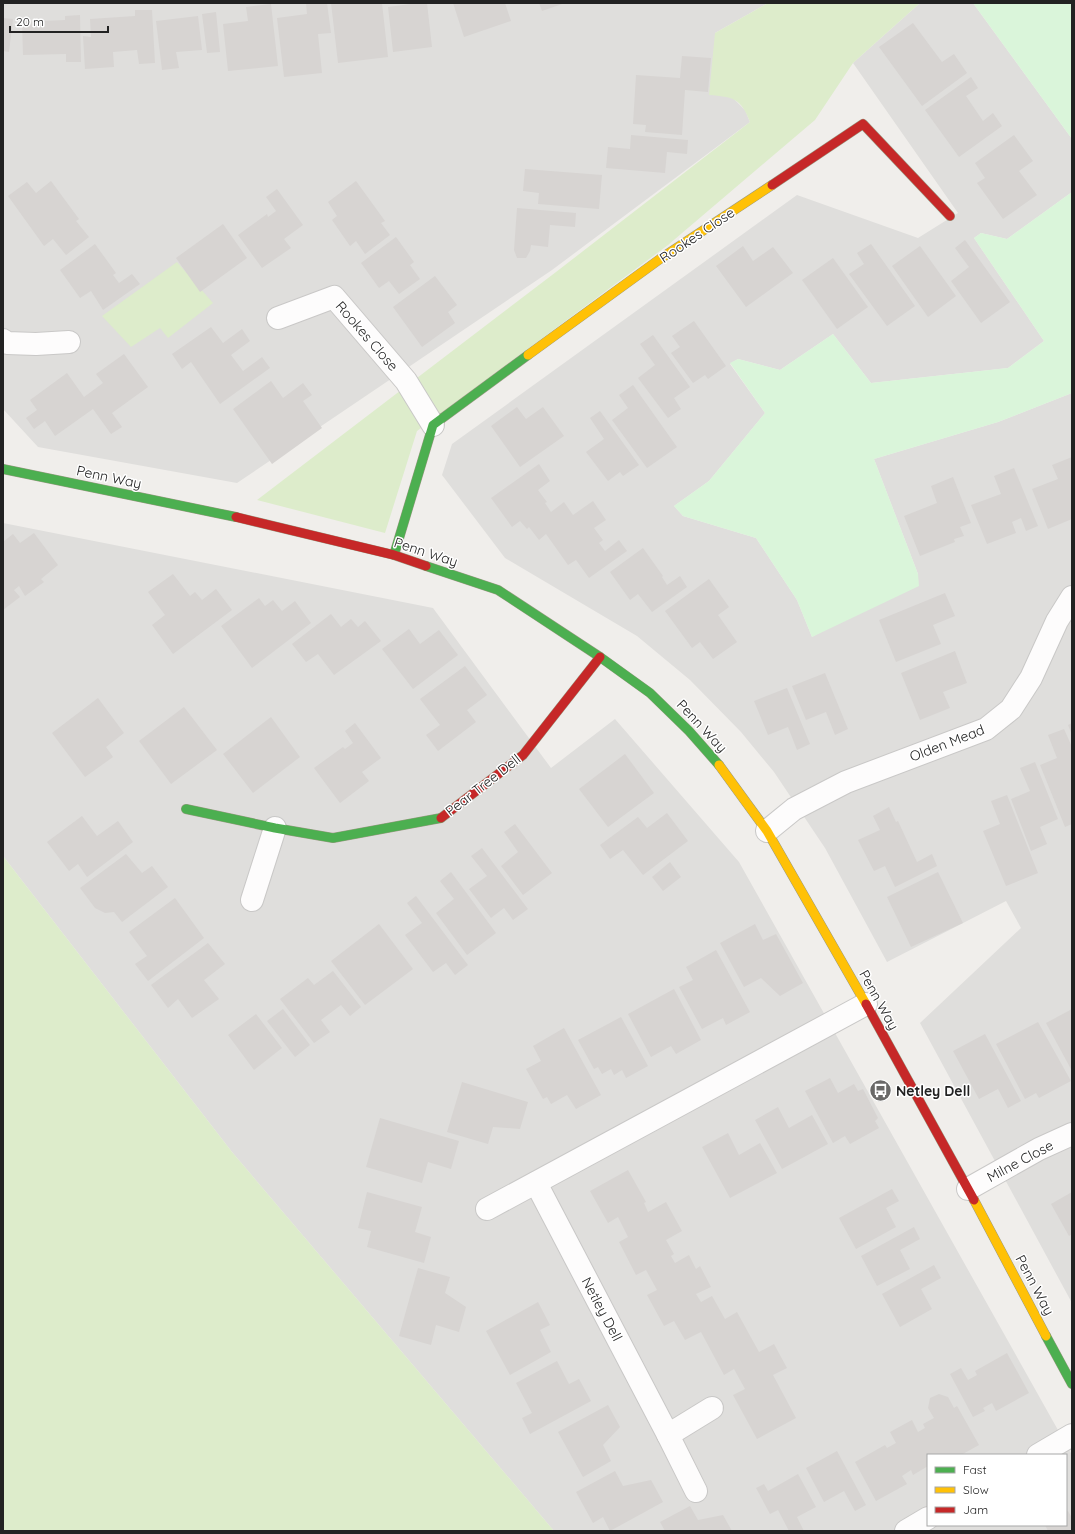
<svg xmlns="http://www.w3.org/2000/svg" width="1075" height="1534" viewBox="0 0 1075 1534" font-family="Quicksand,sans-serif">
<style>
.residential{fill:#dfdedc;fill-rule:evenodd}
.grass{fill:#ddeccb}
.park{fill:#daf5da}
.building{fill:#d7d4d2}
.lines{fill:none;stroke-linecap:round;stroke-linejoin:round}
.street-casing{stroke:#c9c8c7;stroke-width:24}
.fast-casing{stroke:#999a82;stroke-width:10}
.slow-casing{stroke:#999a82;stroke-width:10}
.jam-casing{stroke:#999a82;stroke-width:10}
.street{stroke:#fdfcfc;stroke-width:22}
.fast{stroke:#4caf50;stroke-width:9}
.slow{stroke:#ffc107;stroke-width:9}
.jam{stroke:#c62828;stroke-width:9}
.labels{text-anchor:middle;dominant-baseline:central;stroke-width:3;stroke-linejoin:round;paint-order:stroke}
.street-label{font-size:14px;fill:#222;stroke:#fff}
.poi-label{font-size:14px;font-weight:bold;fill:#222;stroke:#fff;text-anchor:start}
</style>
<rect width="100%" height="100%" fill="#f0eeeb"/>
<g class="residential">
<polygon points="3,3 768,3 715,33 725,96 733,98 745,110 750,122 552,270 237,483 38,447 3,409"/>
<polygon points="920,3 973,3 1072,139 1072,192 1007,239 981,233 974,238 1044,341 1008,368 871,383 833,334 780,370 738,359 730,364 765,413 709,481 674,506 683,516 756,538 797,600 812,637 918,574 874,459 998,422 1072,393 1072,1303 920,1023 1021,928 1006,901 887,962 825,848 774,772 741,732 690,680 637,636 505,558 442,475 452,444 797,195 918,238 958,213 853,63"/>
<path d="M3,523L433,608L551,768L615,719L739,862L1072,1455V1531H554L232,1152L3,856ZM928,1455H1066V1525H928Z"/>
</g>
<g class="grass">
<path d="M768,3H920L853,63L815,120L668,245L417,431L385,533L257,500L556,272L750,122C741,98 733,97 709,95L715,33Z"/>
<polygon points="177,262 213,303 168,338 160,328 131,347 102,316"/>
<polygon points="3,856 232,1152 554,1531 3,1531"/>
</g>
<g class="park">
<polygon points="973,3 1072,3 1072,139"/>
<polygon points="1072,192 1072,393 998,422 874,459 918,574 919,586 812,637 797,600 756,538 683,516 674,506 709,481 765,413 730,363 738,359 780,370 833,334 871,383 1008,368 1044,341 974,238 981,233 1007,239"/>
</g>
<g class="building">
<polygon points="306,3 327,3 331,33 318,34 322,73 284,77 277,18 307,14"/>
<polygon points="331,3 382,3 388,57 338,63"/>
<polygon points="418,3 427,3 432,47 393,52 388,7"/>
<polygon points="453,3 505,3 511,21 464,37"/>
<polygon points="539,3 565,3 542,11"/>
<polygon points="271,4 278,66 228,71 223,24 248,21 246,7"/>
<polygon points="135,10 152,10 155,63 139,64 137,50 113,52 114,67 85,69 83,36 91,37 90,19 135,16"/>
<polygon points="216,12 220,52 207,53 202,14"/>
<polygon points="80,15 81,62 66,62 66,54 23,55 22,22 65,20 65,16"/>
<polygon points="198,16 202,50 176,52 179,68 162,70 156,21"/>
<polygon points="3,18 13,19 9,52 3,51"/>
<polygon points="913,23 942,62 954,54 967,73 922,106 879,47"/>
<polygon points="682,56 711,58 708,92 685,90 682,135 645,132 646,125 633,124 636,75 680,78"/>
<polygon points="971,77 978,88 966,96 983,121 993,113 1002,126 959,157 925,110"/>
<polygon points="631,135 688,140 687,154 667,152 665,173 606,168 608,147 630,149"/>
<polygon points="1014,135 1033,161 1019,171 1037,195 1003,219 977,183 985,178 975,163"/>
<polygon points="525,169 602,175 599,209 538,204 539,193 523,191"/>
<polygon points="51,181 79,219 76,221 89,237 66,255 53,239 44,246 8,196 27,182 36,193"/>
<polygon points="356,181 385,221 381,223 390,235 365,254 356,241 350,246 332,220 337,216 328,202"/>
<polygon points="277,189 303,225 284,239 291,248 262,268 238,235 267,214 268,217 276,211 266,197"/>
<polygon points="517,208 576,213 575,227 550,225 548,247 531,245 530,251 526,258 517,258 514,250"/>
<polygon points="223,224 247,258 200,292 176,258"/>
<polygon points="396,237 414,262 410,265 420,279 399,294 389,281 379,288 361,263"/>
<polygon points="965,240 1010,302 981,323 951,281 969,267 955,248"/>
<polygon points="95,244 116,273 113,275 119,283 132,274 140,284 103,310 91,291 80,298 60,270"/>
<polygon points="871,244 915,306 887,326 849,274 864,264 857,253"/>
<polygon points="743,246 753,261 773,247 793,273 746,307 716,266"/>
<polygon points="920,246 956,296 928,317 892,266"/>
<polygon points="833,258 868,307 837,329 802,280"/>
<polygon points="435,276 457,305 448,312 455,323 422,347 393,307"/>
<polygon points="694,321 726,366 708,379 705,375 693,383 671,353 680,347 672,336"/>
<polygon points="211,327 223,343 242,329 250,341 231,355 243,371 262,357 270,368 220,404 191,362 182,369 172,354"/>
<polygon points="653,335 690,387 674,398 681,409 668,418 638,378 655,365 640,344"/>
<polygon points="124,354 148,387 112,413 122,427 111,434 93,409 55,436 45,421 34,429 26,418 37,410 30,400 67,373 84,397 103,383 96,374"/>
<polygon points="271,381 283,398 303,383 312,395 303,401 322,428 272,464 233,409"/>
<polygon points="633,385 677,447 647,468 612,420 628,408 619,395"/>
<polygon points="517,407 526,419 543,407 564,436 520,467 491,426"/>
<polygon points="600,411 639,465 623,476 620,472 608,481 586,452 604,439 590,418"/>
<polygon points="1072,457 1072,506 1071,507 1072,519 1048,529 1032,489 1058,479 1052,465"/>
<polygon points="539,464 550,481 538,490 547,502 545,503 551,512 564,502 573,515 593,501 606,520 594,528 603,540 599,543 605,551 619,540 627,551 589,578 576,560 568,565 546,534 539,540 529,527 527,529 520,521 512,527 491,498"/>
<polygon points="1014,468 1038,526 1026,531 1021,518 1012,522 1016,533 987,544 971,505 1001,494 994,476"/>
<polygon points="953,477 971,523 960,527 964,536 954,539 955,542 920,556 904,516 937,503 931,486"/>
<polygon points="34,533 58,565 41,579 44,582 25,596 19,586 14,590 20,597 3,610 3,542 13,534 20,543"/>
<polygon points="643,548 663,576 662,577 667,585 680,576 687,587 652,612 638,594 630,600 610,572"/>
<polygon points="173,574 190,596 195,592 202,600 216,589 232,610 173,654 152,625 165,615 148,592"/>
<polygon points="709,579 729,607 718,615 737,642 713,659 700,642 692,648 665,611"/>
<polygon points="945,593 955,616 933,625 941,644 896,662 879,620"/>
<polygon points="259,598 265,606 273,600 282,611 295,601 311,623 252,668 221,626"/>
<polygon points="331,614 341,627 351,619 358,627 365,621 381,641 334,675 318,654 306,662 292,644"/>
<polygon points="409,629 420,644 439,630 458,655 413,689 382,649"/>
<polygon points="955,651 967,683 943,692 950,708 920,720 901,673"/>
<polygon points="465,666 487,695 467,710 476,722 438,751 426,735 440,725 420,699"/>
<polygon points="825,673 848,729 835,735 826,712 806,720 792,686"/>
<polygon points="787,688 810,744 797,750 788,727 768,735 754,701"/>
<polygon points="98,698 124,733 106,747 113,757 85,777 52,733"/>
<polygon points="184,707 217,750 171,784 139,741"/>
<polygon points="271,717 300,757 253,793 223,754"/>
<polygon points="355,723 381,758 362,772 369,781 340,803 314,768 343,747 345,749 353,743 345,731"/>
<polygon points="1072,723 1072,735 1068,725"/>
<polygon points="1064,729 1072,747 1072,824 1065,827 1040,765 1057,758 1048,735"/>
<polygon points="625,754 654,793 608,827 579,789"/>
<polygon points="1035,762 1058,819 1040,827 1047,844 1031,851 1011,799 1030,791 1020,768"/>
<polygon points="1007,795 1038,873 1006,886 983,831 1000,824 991,801"/>
<polygon points="889,807 896,822 898,821 917,862 932,854 937,866 895,887 885,866 874,871 858,840 880,830 873,816"/>
<polygon points="667,813 688,841 643,875 623,850 610,859 600,845 638,817 647,828"/>
<polygon points="82,816 97,836 118,821 133,842 87,877 78,864 69,871 47,842"/>
<polygon points="515,824 552,873 523,895 501,866 518,852 504,832"/>
<polygon points="482,848 528,909 513,920 504,908 491,918 469,889 487,876 471,856"/>
<polygon points="126,854 142,873 152,866 168,887 122,922 114,912 105,913 95,908 80,888"/>
<polygon points="670,862 681,877 663,891 652,877"/>
<polygon points="451,872 496,933 467,955 436,913 454,899 440,881"/>
<polygon points="938,872 963,923 911,947 887,897"/>
<polygon points="416,896 468,965 455,975 446,963 433,972 405,935 422,923 407,903"/>
<polygon points="175,898 204,938 148,981 135,964 147,956 129,932"/>
<polygon points="379,924 413,969 365,1005 331,961"/>
<polygon points="755,924 763,940 776,934 803,983 780,996 761,978 744,987 720,943"/>
<polygon points="208,943 225,964 204,980 219,999 192,1018 178,999 168,1008 151,985"/>
<polygon points="716,950 750,1012 726,1025 723,1018 702,1029 679,987 693,980 686,967"/>
<polygon points="333,971 361,1007 350,1016 341,1005 321,1020 330,1032 314,1043 280,999 308,978 314,985"/>
<polygon points="674,989 701,1040 676,1054 671,1046 651,1057 628,1014"/>
<polygon points="283,1009 310,1045 295,1057 267,1021"/>
<polygon points="1072,1009 1072,1071 1046,1023"/>
<polygon points="256,1014 282,1048 254,1070 228,1035"/>
<polygon points="621,1017 648,1066 626,1078 622,1070 614,1075 611,1069 602,1074 598,1067 594,1069 578,1040"/>
<polygon points="1038,1022 1071,1081 1039,1098 1036,1093 1025,1099 996,1044"/>
<polygon points="564,1028 601,1095 576,1109 567,1095 551,1104 547,1097 543,1099 526,1069 541,1061 533,1046"/>
<polygon points="985,1034 1021,1101 1008,1108 998,1089 979,1099 953,1051"/>
<polygon points="830,1078 838,1093 854,1084 858,1091 863,1089 878,1118 875,1121 879,1128 850,1144 845,1136 833,1143 805,1091"/>
<polygon points="462,1082 528,1102 520,1129 493,1127 488,1144 447,1132"/>
<polygon points="778,1107 789,1128 812,1115 828,1144 782,1169 755,1120"/>
<polygon points="380,1118 459,1141 451,1169 428,1162 422,1183 366,1167"/>
<polygon points="728,1133 739,1155 760,1143 777,1173 730,1198 702,1147"/>
<polygon points="628,1170 646,1202 644,1203 648,1212 666,1202 682,1231 666,1240 674,1254 671,1256 675,1263 689,1255 696,1269 700,1266 711,1287 696,1294 701,1302 712,1296 725,1319 737,1312 759,1352 774,1344 787,1368 773,1375 796,1418 757,1439 733,1395 745,1389 734,1369 724,1375 701,1332 685,1340 674,1321 664,1326 647,1295 657,1290 646,1270 636,1275 619,1242 628,1237 618,1217 608,1223 590,1191"/>
<polygon points="892,1189 899,1201 886,1208 896,1227 856,1249 839,1218"/>
<polygon points="367,1192 422,1207 415,1232 431,1237 424,1263 367,1247 371,1231 358,1228"/>
<polygon points="1072,1192 1072,1234 1069,1236 1051,1204"/>
<polygon points="914,1227 920,1239 900,1250 910,1269 877,1286 861,1256"/>
<polygon points="934,1265 941,1278 921,1289 932,1309 900,1327 882,1294"/>
<polygon points="418,1268 450,1277 445,1293 466,1307 459,1332 436,1325 431,1345 399,1336"/>
<polygon points="538,1302 550,1325 540,1330 551,1352 510,1375 486,1331"/>
<polygon points="1007,1353 1029,1393 996,1411 992,1403 983,1408 985,1411 973,1417 950,1374 961,1368 968,1380 977,1375 975,1371"/>
<polygon points="557,1361 569,1384 579,1379 591,1401 530,1434 522,1418 532,1413 516,1383"/>
<polygon points="939,1394 948,1397 954,1408 957,1406 979,1445 961,1455 928,1455 928,1466 913,1475 911,1470 902,1476 907,1484 876,1501 855,1462 885,1445 887,1448 896,1443 890,1432 912,1420 918,1432 925,1428 923,1424 934,1418 928,1408 930,1398"/>
<polygon points="608,1405 620,1427 603,1445 611,1461 583,1477 558,1432"/>
<polygon points="837,1451 866,1505 855,1511 844,1491 824,1502 806,1468"/>
<polygon points="615,1471 623,1486 651,1480 663,1502 610,1531 603,1517 593,1523 576,1492"/>
<polygon points="798,1474 816,1507 797,1517 804,1531 789,1531 778,1510 770,1514 756,1488 764,1484 768,1491"/>
<polygon points="690,1506 698,1520 723,1515 732,1531 665,1531 660,1522"/>
<polygon points="1068,1511 1072,1518 1072,1531 1048,1531 1045,1525 1066,1525 1066,1512"/>
</g>
<g class="lines">
<defs>
<g id="street">
<polyline points="278,318 334,297 406,381 433,425"/>
<polyline points="3,340 7,343 36,344 69,342"/>
<polyline points="767,831 794,809 846,782 986,729 1011,709 1031,678 1057,621 1072,597"/>
<polyline points="252,900 275,828"/>
<polyline points="536,1183 668,1435 696,1491"/>
<polyline points="968,1189 1039,1149 1072,1134"/>
<polyline points="487,1209 866,1004"/>
<polyline points="668,1435 712,1408"/>
<polyline points="1038,1455 1072,1435"/>
<polyline points="906,1531 928,1518"/>
</g>
<g id="fast">
<polyline points="3,469 236,517"/>
<polyline points="394,555 433,425 528,355"/>
<polyline points="426,566 498,590 600,657 650,693 689,731 719,765"/>
<polyline points="186,809 275,828 333,838 441,818"/>
<polyline points="1046,1336 1072,1384"/>
</g>
<g id="slow">
<polyline points="528,355 660,259 772,185"/>
<polyline points="719,765 767,831 866,1004"/>
<polyline points="974,1200 1046,1336"/>
</g>
<g id="jam">
<polyline points="772,185 863,124 950,216"/>
<polyline points="236,517 394,555 426,566"/>
<polyline points="441,818 523,755 600,657"/>
<polyline points="866,1004 974,1200"/>
</g>
</defs>
<use href="#street" class="street-casing"/>
<use href="#fast" class="fast-casing"/>
<use href="#slow" class="slow-casing"/>
<use href="#jam" class="jam-casing"/>
<use href="#street" class="street"/>
<use href="#fast" class="fast"/>
<use href="#slow" class="slow"/>
<use href="#jam" class="jam"/>
</g>
<defs>
<symbol id="bus-disc" viewBox="-11 -11 22 22"><circle r="9.5" fill="#6a6968" stroke="#fff"/><path d="M-5-6H5V4H4V6H2V4H-2V6H-4V4H-5ZM-3.5-4V0h7V-4ZM-3.5 1.2v1.5H-2V1.2ZM2 1.2v1.5H3.5V1.2Z" fill="#fff"/></symbol>
</defs>
<g fill-rule="evenodd">
<use href="#bus-disc" x="868" y="1078" width="25" height="25"/>
</g>
<g class="labels">
<g class="street-label">
<text transform="translate(697 235) rotate(-34)">Rookes Close</text>
<text transform="translate(367 336) rotate(49)">Rookes Close</text>
<text transform="translate(109 477) rotate(12)">Penn Way</text>
<text transform="translate(426 552) rotate(18)">Penn Way</text>
<text transform="translate(702 726) rotate(47)">Penn Way</text>
<text transform="translate(947 743) rotate(-21)">Olden Mead</text>
<text transform="translate(483 785) rotate(-38)">Pear Tree Dell</text>
<text transform="translate(879 1000) rotate(61)">Penn Way</text>
<text transform="translate(1020 1161) rotate(-28)">Milne Close</text>
<text transform="translate(1035 1285) rotate(62)">Penn Way</text>
<text transform="translate(602 1309) rotate(62)">Netley Dell</text>
</g>
<g class="poi-label">
<text x="896" y="1091">Netley Dell</text>
</g>
</g>
<rect width="1075" height="1534" fill="none" stroke="#222222" stroke-width="8"/>
<rect x="927" y="1454" width="140" height="72" fill="#ffffff" stroke="#a7a7a7"/>
<rect x="935" y="1467" width="20" height="6" fill="#4caf50" stroke="#a7a7a7"/>
<text x="963" y="1474" font-size="12" fill="#222222">Fast</text>
<rect x="935" y="1487" width="20" height="6" fill="#ffc107" stroke="#a7a7a7"/>
<text x="963" y="1494" font-size="12" fill="#222222">Slow</text>
<rect x="935" y="1507" width="20" height="6" fill="#c62828" stroke="#a7a7a7"/>
<text x="963" y="1514" font-size="12" fill="#222222">Jam</text>
<path d="M10 26v6h98v-6" fill="none" stroke="#222222" stroke-width="2"/>
<text x="16" y="26" font-size="12" fill="#222222" stroke="#ffffff" stroke-width="3" paint-order="stroke">20 m</text>
</svg>
